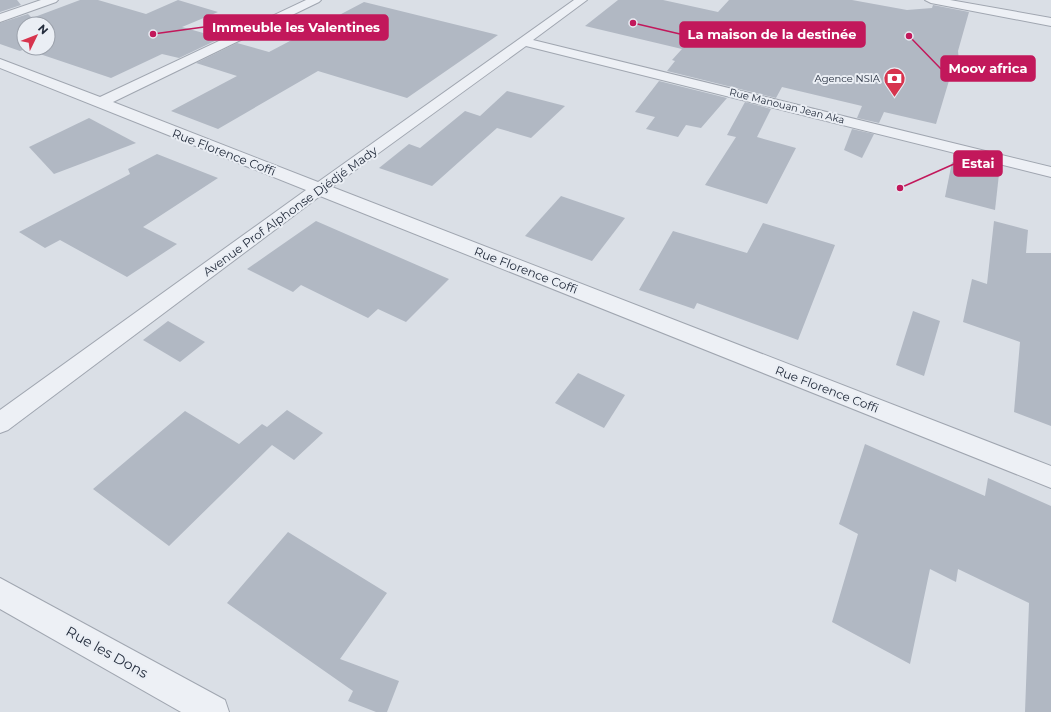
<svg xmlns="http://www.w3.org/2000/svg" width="1051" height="712" viewBox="0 0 1051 712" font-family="Montserrat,sans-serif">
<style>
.building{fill:#b1b8c3;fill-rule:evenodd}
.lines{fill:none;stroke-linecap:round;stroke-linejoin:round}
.minor-casing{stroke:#a0a6b0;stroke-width:2}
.tertiary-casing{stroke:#a0a6b0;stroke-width:2}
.minor{fill:#edf0f5;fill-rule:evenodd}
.tertiary{fill:#edf0f5;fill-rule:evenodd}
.labels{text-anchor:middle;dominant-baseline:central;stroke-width:4;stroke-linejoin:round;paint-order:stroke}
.far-poi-label{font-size:10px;fill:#242d3d;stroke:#eaeef4;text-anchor:end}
.far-street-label{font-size:10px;fill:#242d3d;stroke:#eaeef4}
.street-label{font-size:12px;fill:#242d3d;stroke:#eaeef4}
.near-street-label{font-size:14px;fill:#242d3d;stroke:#eaeef4}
.leader{fill:none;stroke:#c2185b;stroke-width:1.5}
.callout-dot{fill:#c2185b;stroke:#eaeef4;stroke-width:1.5}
.callout{fill:#c2185b;stroke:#c2185b;stroke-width:1.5}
.callout-label{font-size:13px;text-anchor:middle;font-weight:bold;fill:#fff}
</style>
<rect width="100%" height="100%" fill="#dadfe6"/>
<g class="building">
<polygon points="0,0 17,0 21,5 0,12"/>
<path d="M80,0H98L146,14L178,0L218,12L182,27L221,38L179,58L162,54L111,78L25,49L20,51L0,44V23L28,14L32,18ZM24,24H48V48H24Z"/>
<polygon points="618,0 663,0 718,12 729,0 852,0 907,10 932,8 933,5 969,12 958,51 960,71 951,74 936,124 884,112 879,123 857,118 862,106 782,87 776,98 667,71 675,61 672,60 682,49 585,26"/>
<polygon points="364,2 498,35 407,98 318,71 218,129 171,111 237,76 196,63 237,43 269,52"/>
<polygon points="659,81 727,98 701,128 686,125 678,137 646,129 655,117 635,112"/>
<polygon points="507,91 565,106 531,138 497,128 432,186 379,168 409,144 420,148 465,111 480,116"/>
<polygon points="745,102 771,109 757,137 796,148 767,204 705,185 736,137 727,135"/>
<polygon points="89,118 136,143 54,174 29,147"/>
<polygon points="852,129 874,134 862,158 844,150"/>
<polygon points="157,154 218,178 143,227 177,244 127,277 60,240 45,248 19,232 130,174 128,169"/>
<polygon points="952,162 999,174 995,210 945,197"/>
<polygon points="561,196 625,218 592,261 525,236"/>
<polygon points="316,221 449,279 406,322 378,309 368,318 301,285 293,292 247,269"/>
<polygon points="994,221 1028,230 1026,253 1051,253 1051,426 1014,412 1020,342 963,322 972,279 987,284"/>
<polygon points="763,223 835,245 798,340 697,303 694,309 639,290 673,231 747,253"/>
<polygon points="913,311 940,321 924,376 896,365"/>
<polygon points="168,321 205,342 180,362 143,340"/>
<polygon points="578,373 625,395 604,428 555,403"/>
<polygon points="287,410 323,433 294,460 272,445 169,546 93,489 185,411 239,444 262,424 267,427"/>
<polygon points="865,444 985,496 988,478 1051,506 1051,712 1025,712 1029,603 958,569 956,582 930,569 910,664 832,622 858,534 839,524"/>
<polygon points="288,532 387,593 340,659 399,681 387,712 376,712 348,701 353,691 227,603"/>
</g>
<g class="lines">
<defs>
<g id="minor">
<polygon points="41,0 58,0 56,2 0,22 0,14"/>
<polygon points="306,0 321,0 319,2 113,102 318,182 574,0 587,0 533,40 1051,167 1051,177 526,46 332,187 1051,466 1051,488 320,196 8,430 0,433 0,410 306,190 0,68 0,59 100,97"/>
<polygon points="0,578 225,700 229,712 181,712 0,609"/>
</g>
<polygon id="tertiary" points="925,0 950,0 1051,18 1051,26 931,3"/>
</defs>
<use href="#minor" class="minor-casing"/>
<use href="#tertiary" class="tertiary-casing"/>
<use href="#minor" class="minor"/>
<use href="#tertiary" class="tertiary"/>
</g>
<defs>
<symbol id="bank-pin" viewBox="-11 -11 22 30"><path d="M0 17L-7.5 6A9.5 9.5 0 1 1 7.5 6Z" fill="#d7344e" stroke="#eaeef4"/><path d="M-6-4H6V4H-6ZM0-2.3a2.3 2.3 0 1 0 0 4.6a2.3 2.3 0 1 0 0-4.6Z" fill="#fff"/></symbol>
</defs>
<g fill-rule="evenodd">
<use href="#bank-pin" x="882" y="66" width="25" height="34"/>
</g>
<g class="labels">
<g class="far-poi-label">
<text x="880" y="78">Agence NSIA</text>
</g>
<g class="far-street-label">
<text transform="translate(787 106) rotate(14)">Rue Manouan Jean Aka</text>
</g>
<g class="street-label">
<text transform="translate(224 152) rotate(21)">Rue Florence Coffi</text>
<text transform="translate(290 211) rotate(-36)">Avenue Prof Alphonse Djédjé Mady</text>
<text transform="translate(526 270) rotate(21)">Rue Florence Coffi</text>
<text transform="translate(827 389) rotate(21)">Rue Florence Coffi</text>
</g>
<g class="near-street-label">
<text transform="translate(107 652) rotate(29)">Rue les Dons</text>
</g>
</g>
<path class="leader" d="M153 34L204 27M633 23L680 34M909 36L941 69M900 188L954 164"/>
<g class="callout-dot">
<circle cx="153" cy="34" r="4"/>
<circle cx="633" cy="23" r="4"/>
<circle cx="909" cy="36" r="4"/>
<circle cx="900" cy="188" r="4"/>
</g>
<g class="callout">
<rect x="204" y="15" width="184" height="25" rx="4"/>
<rect x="680" y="22" width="185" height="25" rx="4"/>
<rect x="941" y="56" width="94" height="25" rx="4"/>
<rect x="954" y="151" width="48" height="25" rx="4"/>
</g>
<g class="callout-label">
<text x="296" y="32">Immeuble les Valentines</text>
<text x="772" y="39">La maison de la destinée</text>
<text x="988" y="73">Moov africa</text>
<text x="978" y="168">Estai</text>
</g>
<g transform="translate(36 36) rotate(47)"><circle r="19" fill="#eaeef4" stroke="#9ba1ab"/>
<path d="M0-3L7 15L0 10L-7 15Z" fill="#d7344e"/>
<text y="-6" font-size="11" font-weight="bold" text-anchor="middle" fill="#242d3d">N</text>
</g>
</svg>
